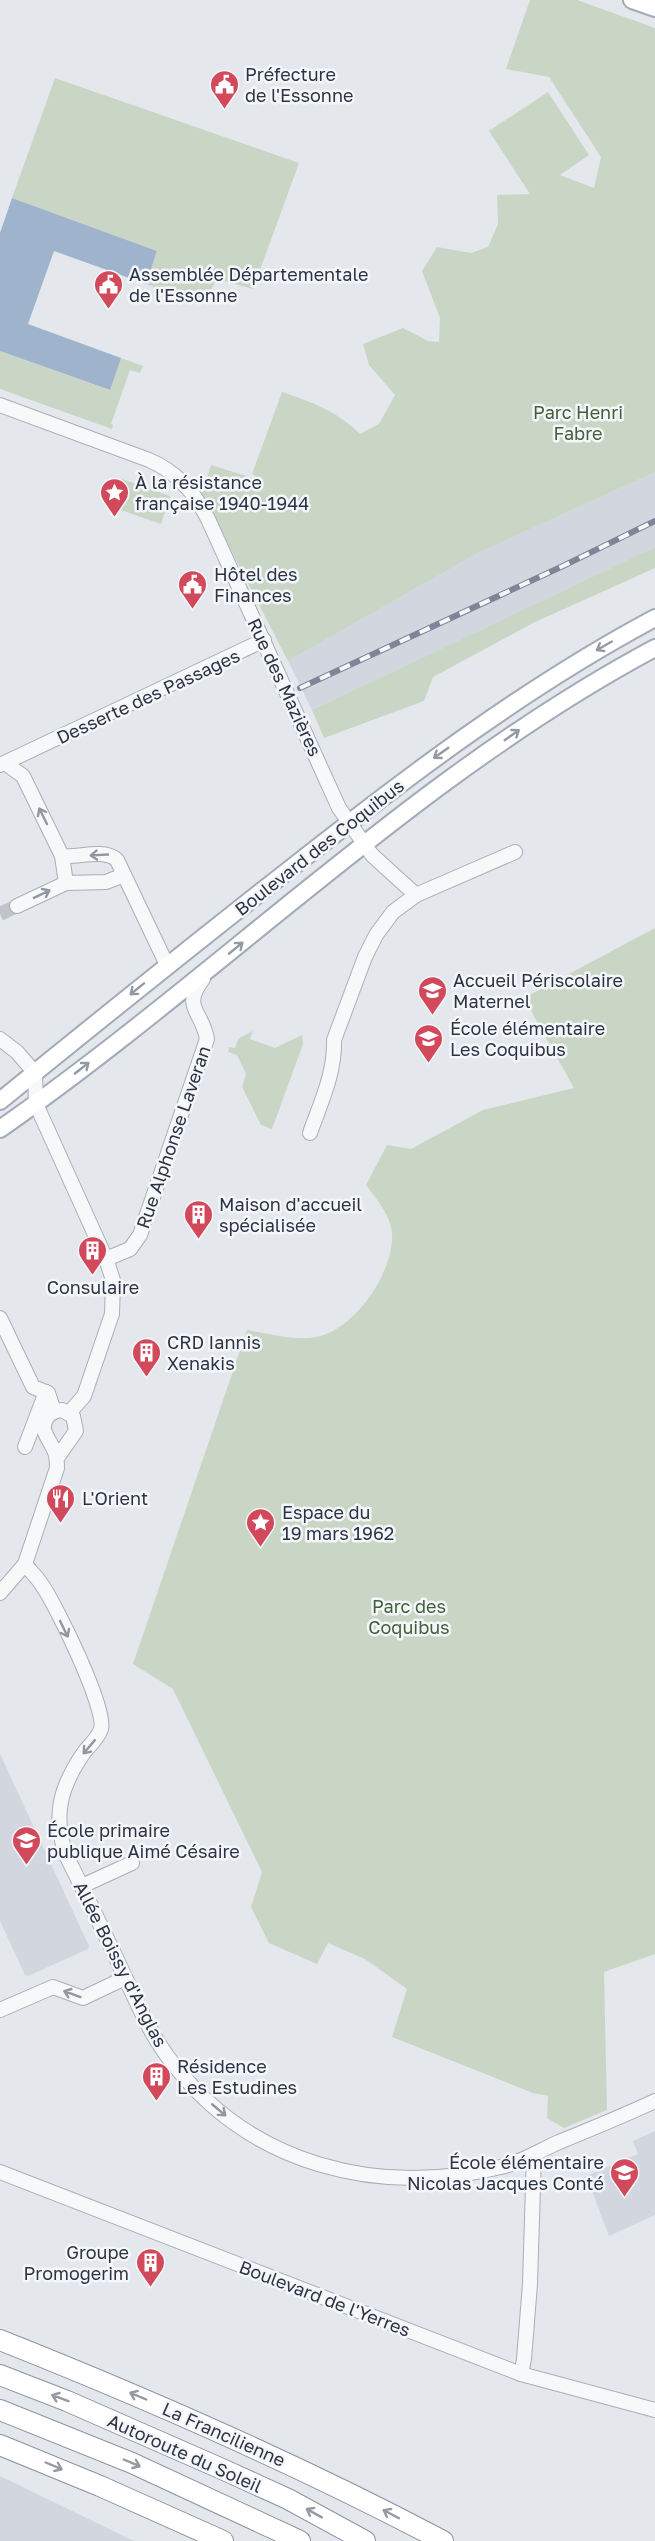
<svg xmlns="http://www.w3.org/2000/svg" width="655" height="2541" viewBox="0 0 655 2541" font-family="'Golos Text',sans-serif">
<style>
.built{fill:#d2d6de}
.green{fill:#c9d6c5}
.water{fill:#9fb4cc}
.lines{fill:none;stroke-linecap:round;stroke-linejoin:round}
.minor-tunnel{stroke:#bfc3cb;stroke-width:14;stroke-dasharray:14 7;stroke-linecap:butt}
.minor-casing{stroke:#a9aeb7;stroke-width:16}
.major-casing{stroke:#a3abb8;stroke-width:20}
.highway-casing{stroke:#8b94a3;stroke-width:22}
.minor{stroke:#f7f8fa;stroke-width:14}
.major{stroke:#fff;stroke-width:16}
.highway{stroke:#fff;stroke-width:20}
.rail-casing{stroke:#7d8696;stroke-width:6}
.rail{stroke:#f4f6f9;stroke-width:4;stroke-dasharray:11;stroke-linecap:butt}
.oneway{stroke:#959aa2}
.oneway2{stroke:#9196a0}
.labels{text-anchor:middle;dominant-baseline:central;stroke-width:5;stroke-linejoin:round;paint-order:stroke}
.poi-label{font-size:18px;fill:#2b3445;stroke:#f4f6f9;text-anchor:start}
.park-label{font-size:18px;fill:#3f6138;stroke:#f4f6f9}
.street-label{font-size:18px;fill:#2b3445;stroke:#f4f6f9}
</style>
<rect width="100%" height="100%" fill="#e4e7ec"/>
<g class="built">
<polygon points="655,472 655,547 312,710 288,661 478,553"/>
<polygon points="0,1754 89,1946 88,1949 28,1976 25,1975 0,1921"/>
<polygon points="655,2131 655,2215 609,2236 588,2181 584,2177 638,2154 633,2141"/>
<polygon points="0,2476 134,2541 0,2541"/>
</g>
<g class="green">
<path d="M530,0H577L655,28V472L478,553L288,661L202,494L211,465L262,481L252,474L282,392C311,402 337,411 360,434L379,424L395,395L369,365L363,344L403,328L428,341L439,342L440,318L422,271L437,247L471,253L488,247L498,224L497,195L530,194L489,131L548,92L589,155L560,175L594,188L601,157L549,77L506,69Z"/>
<polygon points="55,78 299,163 253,289 217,279 202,304 146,284 157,251 12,198"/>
<polygon points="0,351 109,390 121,358 143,366 140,373 130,370 111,424 113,425 112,429 0,389"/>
<polygon points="122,479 170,496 161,524 112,507"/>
<polygon points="655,547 655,568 533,623 433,677 424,701 324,738 312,710"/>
<path d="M655,928V1954L604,1972L607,2110L564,2128L547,2118L548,2096L533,2093L392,2037L407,1989L365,1959L328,1943L317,1964L269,1943L251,1907L262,1872L173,1689L133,1664L247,1330C269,1334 294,1341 316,1337C355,1330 395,1271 392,1232C390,1214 376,1199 366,1185L387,1145L411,1149L483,1110L574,1088L524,998Z"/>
<polygon points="253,1031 250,1039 275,1048 302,1035 303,1044 272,1129 261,1125 242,1087 246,1074 237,1055 228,1052 229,1047 235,1048 238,1039"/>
</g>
<polygon class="water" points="12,198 157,251 146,284 54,251 28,324 121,358 110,390 0,351 0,233"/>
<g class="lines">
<polyline class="minor-tunnel" points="0,914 17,906"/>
<defs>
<g id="minor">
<path d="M0,405L149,460C177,472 194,492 208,519L339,808L372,855L416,895"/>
<polyline points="5,763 23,776 62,856 66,883"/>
<polyline points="0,765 264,640"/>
<path d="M62,856C79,858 103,848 117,860L167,965"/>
<polyline points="17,906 66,883 106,882 124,875"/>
<polyline points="0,1039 17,1052 35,1073 36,1104 106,1259 113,1280 112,1314 84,1396 69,1413"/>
<path d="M310,1133C321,1102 335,1073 334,1040L365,957L376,935L393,912L416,895L515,852"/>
<path d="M106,1259L130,1249L140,1235L207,1039C202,1010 181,1008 203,979"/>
<polyline points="0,1318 33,1387 48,1393 54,1411"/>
<polyline points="25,1447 46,1392"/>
<path d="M25,1564C30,1571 37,1577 42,1585C56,1605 107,1709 101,1729C98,1738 91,1744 85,1751C61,1785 52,1814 66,1855C86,1895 106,1936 125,1977C138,2005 150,2033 168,2057C248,2166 379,2198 505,2166C523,2161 541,2150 559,2142C591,2129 623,2116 655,2101"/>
<path d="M0,1593L25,1564L57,1468C57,1446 50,1447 44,1430C43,1418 50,1411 62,1410L73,1416L76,1431L57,1458"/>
<polyline points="82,1886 132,1863"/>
<polyline points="0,2010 53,1987 83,1998 125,1978"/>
<polyline points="0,2172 521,2374 655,2410"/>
<polyline points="521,2374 524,2359 530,2284 534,2154"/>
</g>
<g id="major">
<polyline points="632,0 655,8"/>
<path d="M0,1101C96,1023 193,945 290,869C407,777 524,688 655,618"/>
<path d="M0,1129C222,974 415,776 655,648"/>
</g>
<g id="highway">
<path d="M0,2340C151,2400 299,2465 443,2541"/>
<polyline points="0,2375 67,2401 222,2469 288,2499 365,2541"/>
<polyline points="0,2410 132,2463 300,2541"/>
<polyline points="0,2445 100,2486 223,2541"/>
</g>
</defs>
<use href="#minor" class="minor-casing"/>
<use href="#major" class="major-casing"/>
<use href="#highway" class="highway-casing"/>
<use href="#minor" class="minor"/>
<use href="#major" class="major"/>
<use href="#highway" class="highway"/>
<defs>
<polyline id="rail" points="300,688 563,566 655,521"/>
</defs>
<use href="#rail" class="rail-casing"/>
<use href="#rail" class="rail"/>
</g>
<defs><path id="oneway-shaft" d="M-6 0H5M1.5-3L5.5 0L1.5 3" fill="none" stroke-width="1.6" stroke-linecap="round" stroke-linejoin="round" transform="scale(1.5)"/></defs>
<g class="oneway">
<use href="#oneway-shaft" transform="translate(604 646) rotate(150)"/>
<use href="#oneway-shaft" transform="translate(512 735) rotate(-35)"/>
<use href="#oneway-shaft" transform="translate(441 753) rotate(145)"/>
<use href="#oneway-shaft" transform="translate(236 948) rotate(-39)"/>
<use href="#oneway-shaft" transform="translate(137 989) rotate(141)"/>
<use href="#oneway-shaft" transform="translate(82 1068) rotate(-38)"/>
<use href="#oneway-shaft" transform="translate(138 2396) rotate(-157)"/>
<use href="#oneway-shaft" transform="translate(60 2398) rotate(-159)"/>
<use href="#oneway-shaft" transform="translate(132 2463) rotate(23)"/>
<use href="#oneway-shaft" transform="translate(54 2466) rotate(23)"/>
<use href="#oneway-shaft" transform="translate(314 2513) rotate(-151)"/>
<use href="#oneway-shaft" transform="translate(391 2514) rotate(-152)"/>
</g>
<g class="oneway2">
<use href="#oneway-shaft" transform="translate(43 816) rotate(-116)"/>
<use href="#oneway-shaft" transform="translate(99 855) rotate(177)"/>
<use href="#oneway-shaft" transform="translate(42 894) rotate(-26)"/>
<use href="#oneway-shaft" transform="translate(64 1629) rotate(64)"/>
<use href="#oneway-shaft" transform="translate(89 1747) rotate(130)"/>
<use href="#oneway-shaft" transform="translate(72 1994) rotate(-160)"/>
<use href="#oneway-shaft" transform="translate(219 2110) rotate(40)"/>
</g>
<defs>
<symbol id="civic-pin" viewBox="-11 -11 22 30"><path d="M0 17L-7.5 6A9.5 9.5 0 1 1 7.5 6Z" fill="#d1495b" stroke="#f4f6f9"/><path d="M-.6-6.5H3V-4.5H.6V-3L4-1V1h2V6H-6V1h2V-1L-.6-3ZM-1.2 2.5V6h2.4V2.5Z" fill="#fff"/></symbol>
<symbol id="sight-pin" viewBox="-11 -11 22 30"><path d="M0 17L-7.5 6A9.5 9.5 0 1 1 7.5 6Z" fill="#d1495b" stroke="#f4f6f9"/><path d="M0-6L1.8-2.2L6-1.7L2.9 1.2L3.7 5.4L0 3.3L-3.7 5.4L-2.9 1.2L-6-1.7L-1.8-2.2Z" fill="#fff"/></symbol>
<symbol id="school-pin" viewBox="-11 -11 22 30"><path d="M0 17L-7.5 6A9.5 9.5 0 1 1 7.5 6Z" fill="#d1495b" stroke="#f4f6f9"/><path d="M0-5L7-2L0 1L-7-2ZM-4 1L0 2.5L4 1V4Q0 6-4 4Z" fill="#fff"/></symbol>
<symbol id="building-pin" viewBox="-11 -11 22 30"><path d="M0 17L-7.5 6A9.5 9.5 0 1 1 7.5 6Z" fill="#d1495b" stroke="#f4f6f9"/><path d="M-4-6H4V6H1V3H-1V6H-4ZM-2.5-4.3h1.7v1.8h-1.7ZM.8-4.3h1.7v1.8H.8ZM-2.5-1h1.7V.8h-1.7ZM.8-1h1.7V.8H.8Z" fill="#fff"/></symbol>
<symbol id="restaurant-pin" viewBox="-11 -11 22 30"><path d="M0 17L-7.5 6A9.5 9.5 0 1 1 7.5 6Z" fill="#d1495b" stroke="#f4f6f9"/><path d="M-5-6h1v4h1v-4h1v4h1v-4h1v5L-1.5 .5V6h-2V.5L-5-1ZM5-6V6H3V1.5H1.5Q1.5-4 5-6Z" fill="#fff"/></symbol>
</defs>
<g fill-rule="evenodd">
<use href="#civic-pin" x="208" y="68" width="33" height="45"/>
<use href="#civic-pin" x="92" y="268" width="33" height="45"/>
<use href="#sight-pin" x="98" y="476" width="33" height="45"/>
<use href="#civic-pin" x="176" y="568" width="33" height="45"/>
<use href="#school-pin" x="416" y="974" width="33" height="45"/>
<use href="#school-pin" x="412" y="1022" width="33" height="45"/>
<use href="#building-pin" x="182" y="1198" width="33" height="45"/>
<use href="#building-pin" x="76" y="1234" width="33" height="45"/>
<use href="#building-pin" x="130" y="1336" width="33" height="45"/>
<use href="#restaurant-pin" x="44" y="1482" width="33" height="45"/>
<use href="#sight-pin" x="244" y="1506" width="33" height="45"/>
<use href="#school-pin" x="10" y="1824" width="33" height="45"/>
<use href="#building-pin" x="140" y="2060" width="33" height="45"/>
<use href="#school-pin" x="608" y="2156" width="33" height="45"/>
<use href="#building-pin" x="134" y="2246" width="33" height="45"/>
</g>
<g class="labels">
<g class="poi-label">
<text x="245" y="74">Préfecture<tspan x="245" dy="21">de l'Essonne</tspan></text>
<text x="129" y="274">Assemblée Départementale<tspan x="129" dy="21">de l'Essonne</tspan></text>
<text x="135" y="482">À la résistance<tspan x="135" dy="21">française 1940-1944</tspan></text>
<text x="214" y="574">Hôtel des<tspan x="214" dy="21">Finances</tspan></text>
<text x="453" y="980">Accueil Périscolaire<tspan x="453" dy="21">Maternel</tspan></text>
<text x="450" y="1028">École élémentaire<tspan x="450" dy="21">Les Coquibus</tspan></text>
<text x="219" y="1204">Maison d'accueil<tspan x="219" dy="21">spécialisée</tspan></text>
<text x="93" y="1287" text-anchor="middle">Consulaire</text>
<text x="167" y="1342">CRD Iannis<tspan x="167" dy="21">Xenakis</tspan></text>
<text x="82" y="1498">L'Orient</text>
<text x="282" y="1512">Espace du<tspan x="282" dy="21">19 mars 1962</tspan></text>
<text x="47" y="1830">École primaire<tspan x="47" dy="21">publique Aimé Césaire</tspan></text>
<text x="177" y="2066">Résidence<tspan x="177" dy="21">Les Estudines</tspan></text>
<text x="604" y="2162" text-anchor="end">École élémentaire<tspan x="604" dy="21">Nicolas Jacques Conté</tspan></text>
<text x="129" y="2252" text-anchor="end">Groupe<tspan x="129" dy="21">Promogerim</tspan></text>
</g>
<g class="park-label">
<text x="578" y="412">Parc Henri<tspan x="578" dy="21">Fabre</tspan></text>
<text x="409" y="1606">Parc des<tspan x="409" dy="21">Coquibus</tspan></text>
</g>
<g class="street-label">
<text transform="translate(285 687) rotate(65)">Rue des Mazières</text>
<text transform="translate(148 696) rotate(-25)">Desserte des Passages</text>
<text transform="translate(319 847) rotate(-38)">Boulevard des Coquibus</text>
<text transform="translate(173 1137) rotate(-71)">Rue Alphonse Laveran</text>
<text transform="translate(121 1964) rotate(63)">Allée Boissy d'Anglas</text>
<text transform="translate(325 2298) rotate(21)">Boulevard de l'Yerres</text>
<text transform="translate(224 2434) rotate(24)">La Francilienne</text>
<text transform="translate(185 2453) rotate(24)">Autoroute du Soleil</text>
</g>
</g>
</svg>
